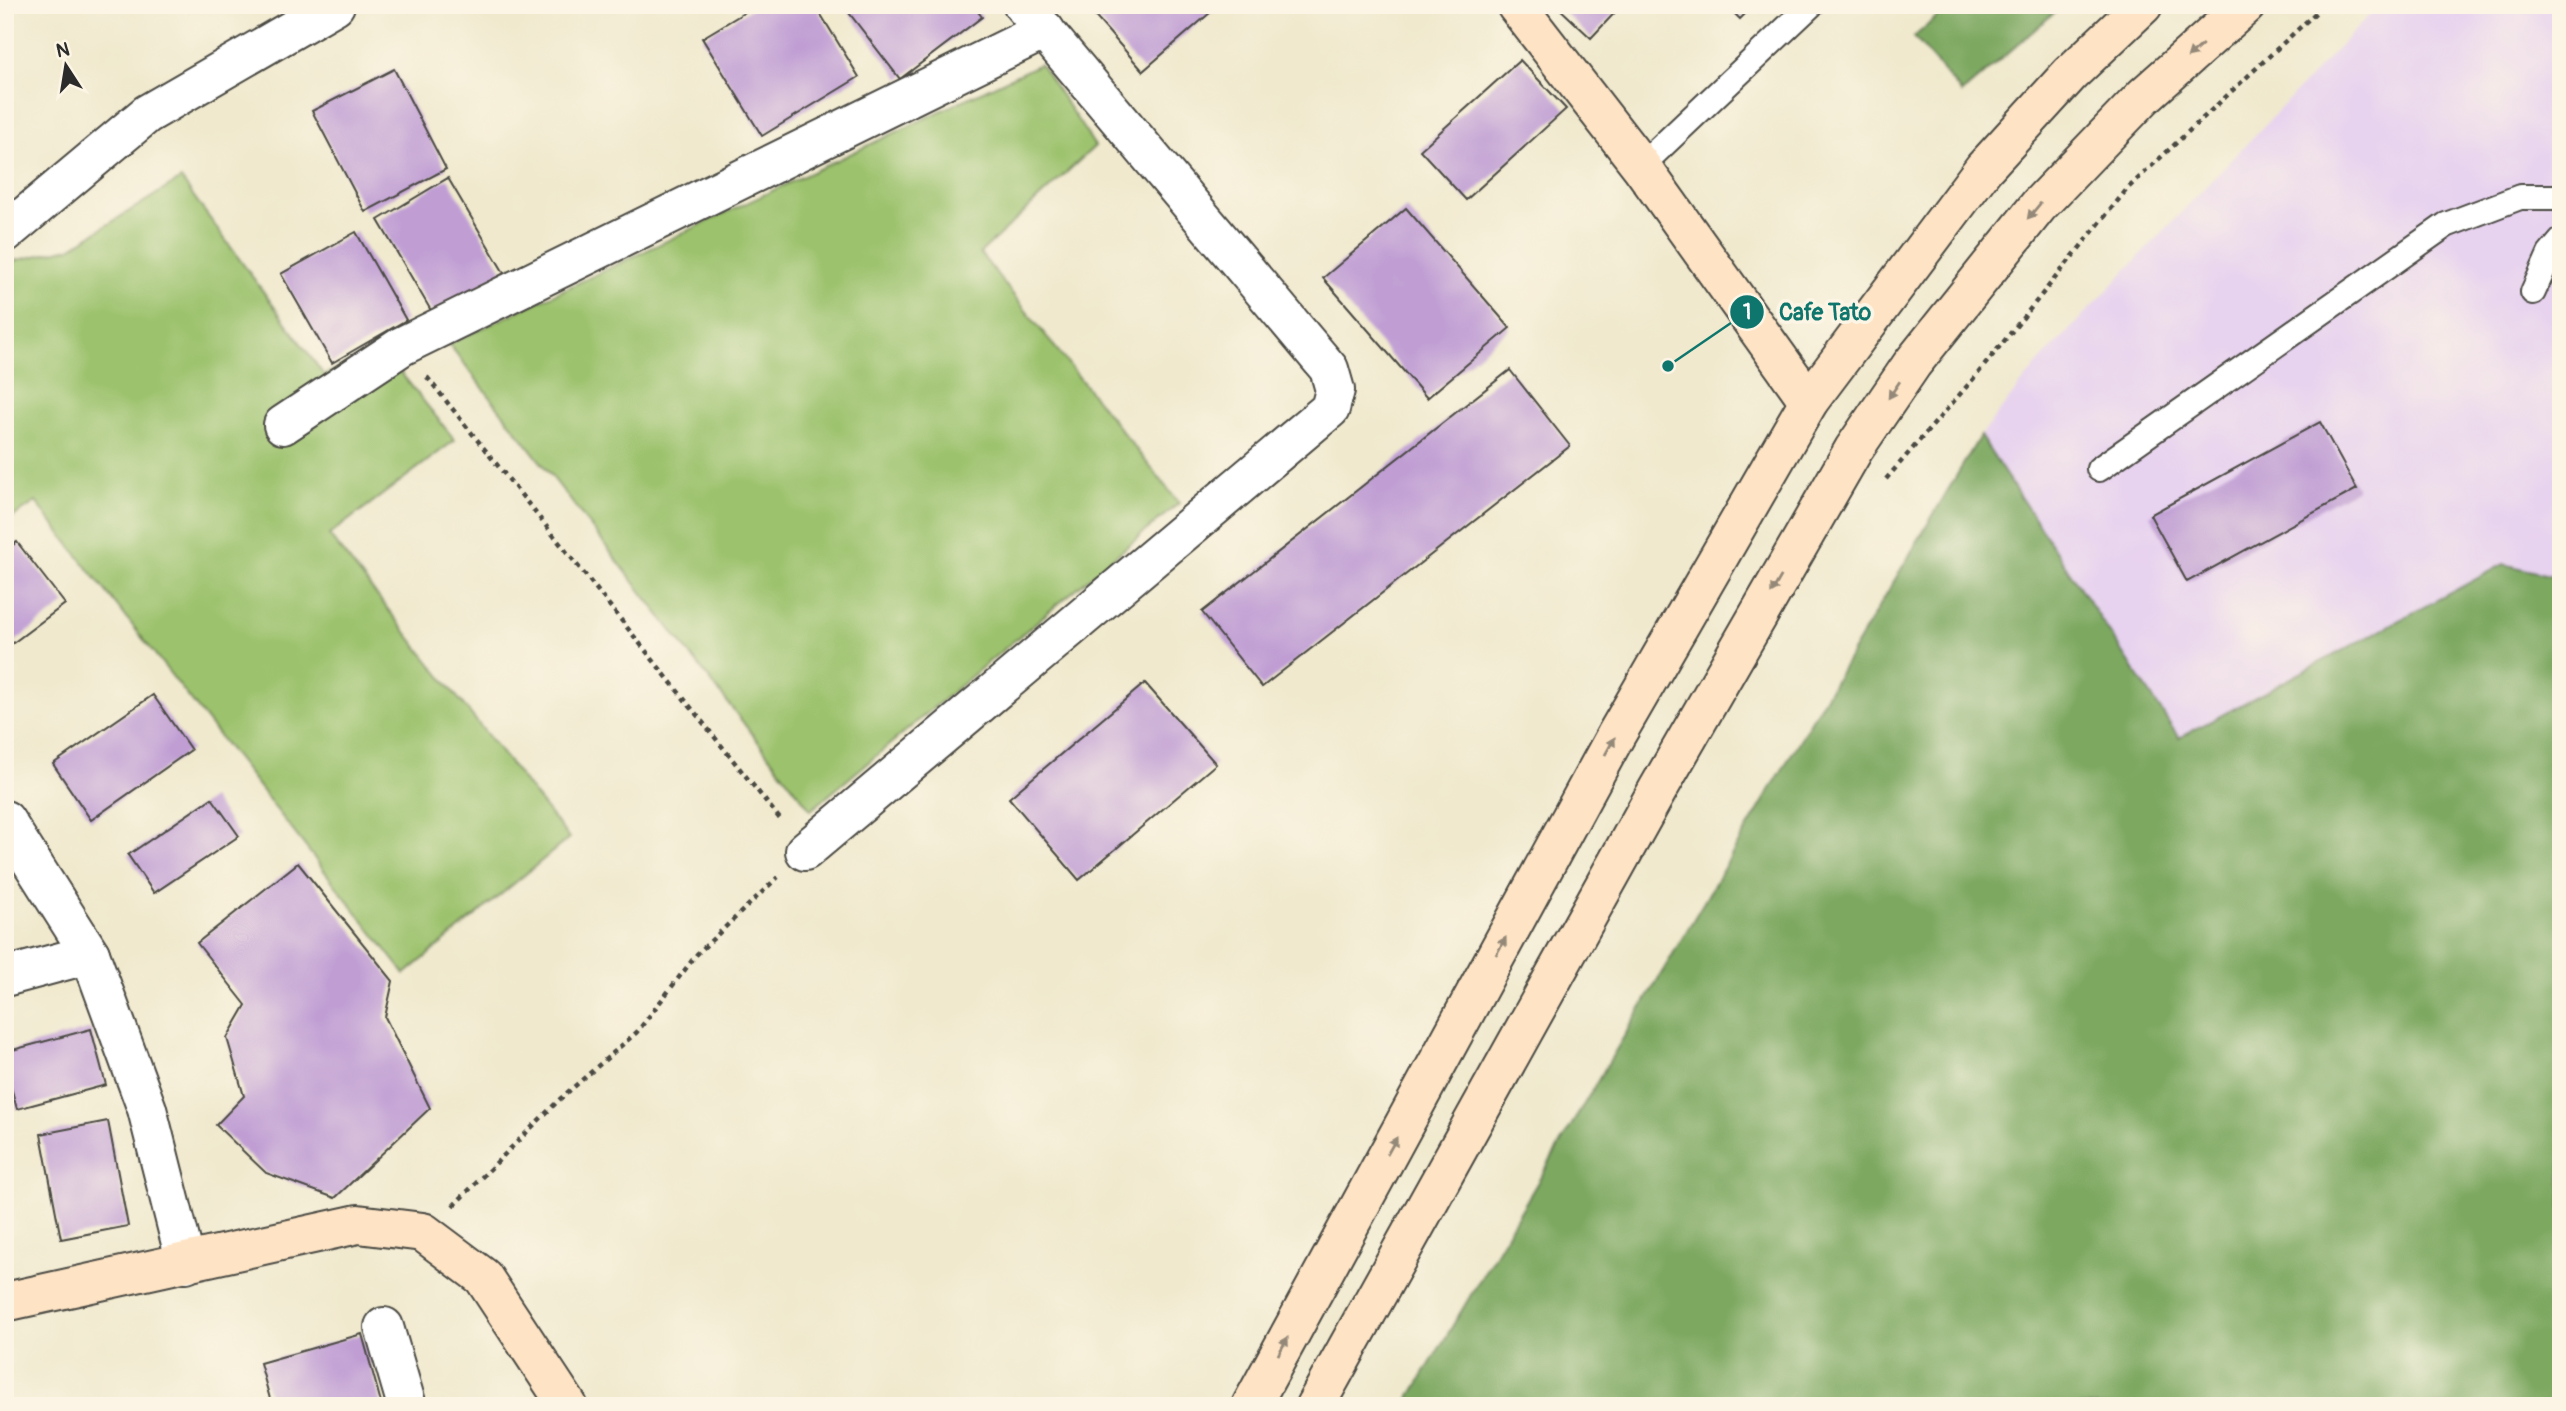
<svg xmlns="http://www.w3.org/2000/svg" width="2566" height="1411" viewBox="0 0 2566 1411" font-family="Pangolin,sans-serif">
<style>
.built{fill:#e7d2ef}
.green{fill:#9cc26d;stroke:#64764c;stroke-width:2}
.forest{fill:#7da860;stroke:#546a46;stroke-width:2}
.building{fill:#c09ed4}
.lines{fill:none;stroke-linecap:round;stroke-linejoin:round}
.lane-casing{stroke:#494843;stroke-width:28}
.street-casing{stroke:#494843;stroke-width:42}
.secondary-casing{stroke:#494843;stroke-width:42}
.path{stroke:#494843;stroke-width:4.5;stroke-dasharray:5 5;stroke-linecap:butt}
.lane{stroke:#fff;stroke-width:24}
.street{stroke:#fff;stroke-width:38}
.secondary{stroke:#fee4c5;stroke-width:38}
.oneway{fill:#948878}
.leader{fill:none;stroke:#0f766e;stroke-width:2.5}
.callout-dot{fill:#0f766e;stroke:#fcf5e5;stroke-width:2.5}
.mark-label{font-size:21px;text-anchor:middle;font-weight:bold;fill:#fff}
.callout-label{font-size:23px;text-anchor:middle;font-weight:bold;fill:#0f766e;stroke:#fcf5e5;stroke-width:7;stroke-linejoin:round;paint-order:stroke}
</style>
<rect width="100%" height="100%" fill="#fcf5e5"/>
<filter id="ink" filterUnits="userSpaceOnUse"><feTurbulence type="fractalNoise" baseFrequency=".0143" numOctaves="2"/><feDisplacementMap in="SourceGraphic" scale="14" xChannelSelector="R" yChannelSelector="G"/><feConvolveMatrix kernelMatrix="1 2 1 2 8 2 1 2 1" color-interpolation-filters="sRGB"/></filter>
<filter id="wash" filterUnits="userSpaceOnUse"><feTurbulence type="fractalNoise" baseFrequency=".00686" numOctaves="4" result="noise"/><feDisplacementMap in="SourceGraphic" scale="28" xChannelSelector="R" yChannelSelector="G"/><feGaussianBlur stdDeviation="1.57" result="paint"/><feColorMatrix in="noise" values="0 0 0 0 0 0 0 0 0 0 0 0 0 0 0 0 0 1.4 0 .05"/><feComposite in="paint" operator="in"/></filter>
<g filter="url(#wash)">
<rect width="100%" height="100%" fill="#f0e9ce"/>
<polygon class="built" points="2379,5 2561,5 2561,578 2503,564 2179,738 1980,436 2039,362"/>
<g class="green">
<polygon points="1040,64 1095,146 980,253 1179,503 811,810 449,344"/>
<polygon points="181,179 324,375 380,347 455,440 329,535 569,838 405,974 36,502 5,522 5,263 70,248"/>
</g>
<g class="forest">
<polygon points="1950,5 2063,5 1962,93 1914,37"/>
<polygon points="1980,436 2179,738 2504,564 2561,578 2561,1406 1405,1406"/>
</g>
<g id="blocks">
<g class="building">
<polygon points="757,5 815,5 859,77 762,136 702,38"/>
<polygon points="843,5 973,5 982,17 900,79"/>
<polygon points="1085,5 1219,5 1143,71"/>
<polygon points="1556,5 1622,5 1591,38"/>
<polygon points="1726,5 1754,5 1740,19"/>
<polygon points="1520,60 1566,109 1466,200 1420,150"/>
<polygon points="394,69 446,169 365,212 312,111"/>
<polygon points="448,178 504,273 433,314 378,220"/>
<polygon points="1406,208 1510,328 1427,398 1323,278"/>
<polygon points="356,232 406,320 332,363 281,274"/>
<polygon points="1510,370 1570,446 1262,687 1202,612"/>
<polygon points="2320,422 2357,489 2187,582 2150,515"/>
<polygon points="17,542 65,604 5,649 5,551"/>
<polygon points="1145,683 1216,764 1079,880 1009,798"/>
<polygon points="153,695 191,750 91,820 53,764"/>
<polygon points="212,798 239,836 154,893 128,855"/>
<polygon points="298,863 393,981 385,1017 430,1108 335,1198 266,1173 216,1125 244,1096 227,1038 246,1005 197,943"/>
<polygon points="91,1029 106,1085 17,1109 5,1065 5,1052"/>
<polygon points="108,1121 128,1226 61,1239 41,1134"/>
<polygon points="362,1334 382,1406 272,1406 260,1363"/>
</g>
</g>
</g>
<g filter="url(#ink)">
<use href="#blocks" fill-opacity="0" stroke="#494843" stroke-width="2"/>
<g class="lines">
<defs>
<g id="lane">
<polyline points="1641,166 1811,5"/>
<polyline points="2533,292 2550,254 2561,241"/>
<polyline points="2099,469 2446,225 2520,197 2561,197"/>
</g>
<g id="street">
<polyline points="5,233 147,114 335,5"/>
<polyline points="283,425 402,346 1045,30"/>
<polyline points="5,820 90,954 147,1109 186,1263"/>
<polyline points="805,851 1330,409 1335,390 1329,369 1023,5"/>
<polyline points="5,977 90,954"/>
<polyline points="384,1327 407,1406"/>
</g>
<g id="secondary">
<polyline points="1516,5 1641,166 1809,401"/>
<polyline points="5,1302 358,1224 423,1232 483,1277 568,1406"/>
<polyline points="1251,1406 1616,735 1809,401 1984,168 2070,74 2143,5"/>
<polyline points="1315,1406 1657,791 1854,449 1912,364 2039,205 2144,96 2246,5"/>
</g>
</defs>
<use href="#lane" class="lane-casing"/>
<use href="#street" class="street-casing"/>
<use href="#secondary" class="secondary-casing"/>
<g class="path">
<polyline points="427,377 780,819"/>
<polyline points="1886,479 1975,377 2128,188 2324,5"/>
<polyline points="453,1206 560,1099 637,1032 697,954 778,877"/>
</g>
<use href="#lane" class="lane"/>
<use href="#street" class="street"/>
<use href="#secondary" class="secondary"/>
</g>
<defs><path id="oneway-solid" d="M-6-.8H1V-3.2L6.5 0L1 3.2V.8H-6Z" transform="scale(1.75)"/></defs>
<g class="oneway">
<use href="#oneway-solid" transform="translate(2195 51) rotate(138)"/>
<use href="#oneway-solid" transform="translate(2034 211) rotate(130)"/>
<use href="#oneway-solid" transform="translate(1894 390) rotate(124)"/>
<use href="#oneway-solid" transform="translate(1776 585) rotate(120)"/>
<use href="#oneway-solid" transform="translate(1610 746) rotate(-61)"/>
<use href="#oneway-solid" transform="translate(1501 946) rotate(-61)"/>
<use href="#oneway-solid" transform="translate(1392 1146) rotate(-61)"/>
<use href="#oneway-solid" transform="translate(1283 1346) rotate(-61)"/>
</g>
</g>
<path class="leader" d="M1668 366L1747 312"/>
<g class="callout-dot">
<circle cx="1668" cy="366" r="7"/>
<circle cx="1747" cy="312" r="18"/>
</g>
<g class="mark-label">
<text x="1747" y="319">1</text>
</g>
<g class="callout-label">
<text x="1825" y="320">Cafe Tato</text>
</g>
<rect width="2566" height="1411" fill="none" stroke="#fcf5e5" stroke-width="28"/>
<g transform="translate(66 66) rotate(348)" stroke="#fcf5e5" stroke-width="5" paint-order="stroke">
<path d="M0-5L12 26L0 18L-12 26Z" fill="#2b2b2b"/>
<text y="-10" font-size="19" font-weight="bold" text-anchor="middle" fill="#2b2b2b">N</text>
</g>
</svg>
